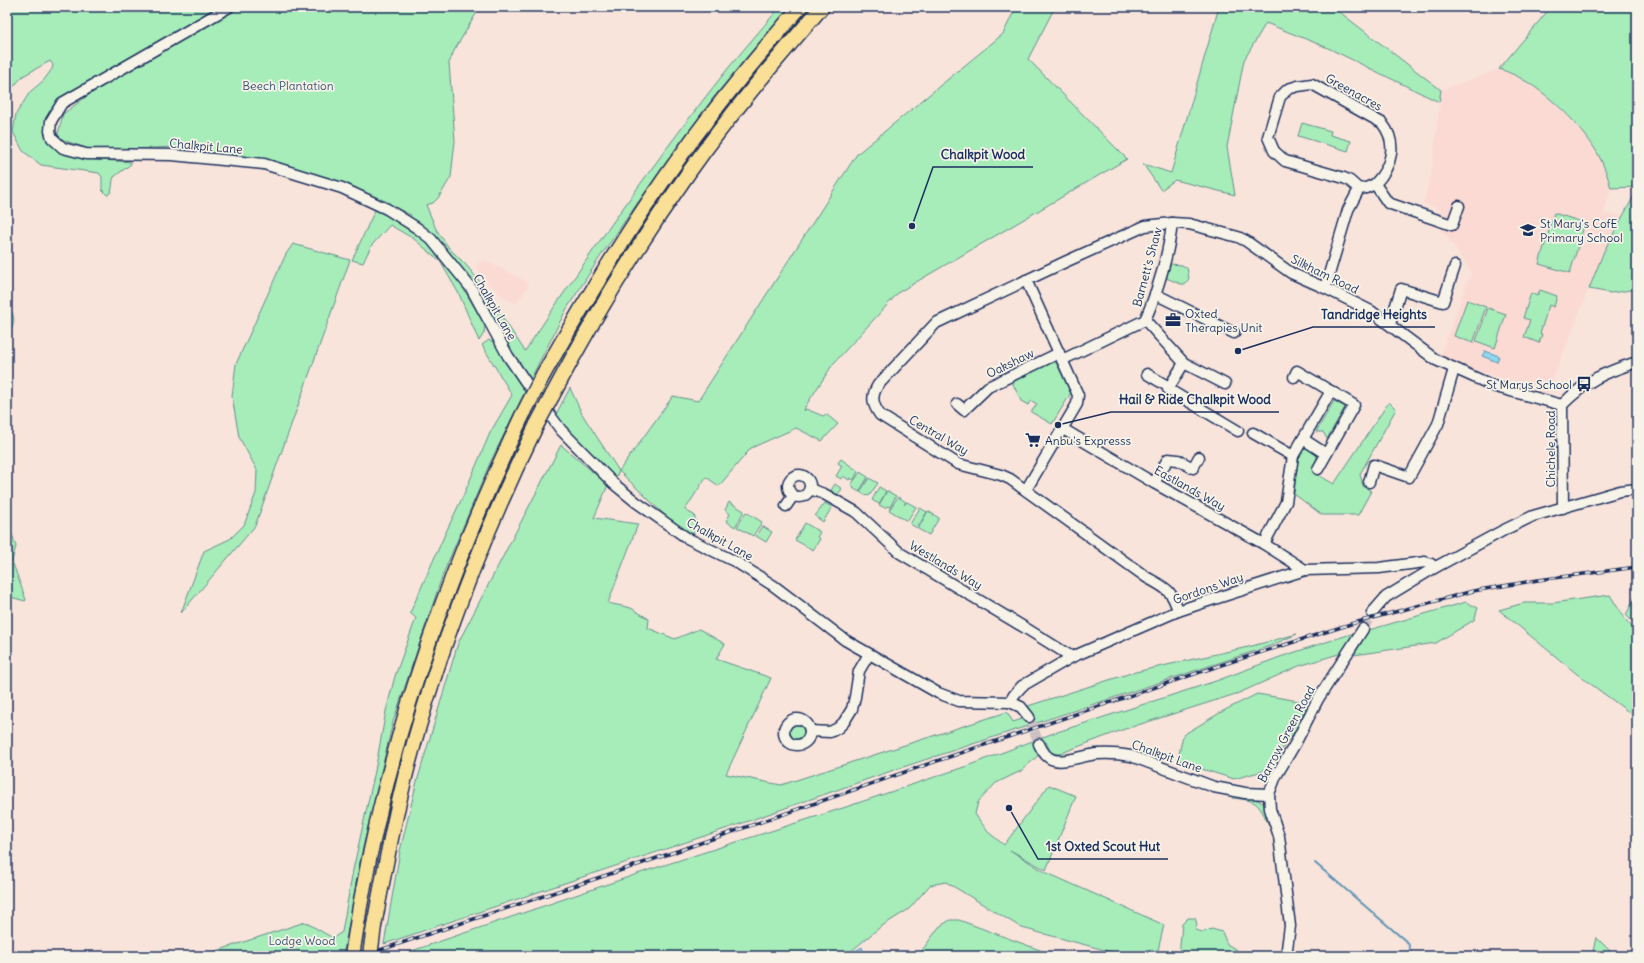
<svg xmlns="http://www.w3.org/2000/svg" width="1644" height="963" viewBox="0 0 1644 963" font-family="Delius,sans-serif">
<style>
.built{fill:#fbdad4}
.green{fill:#a7edb9;stroke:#618e8c}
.water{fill:#8dd8ed;stroke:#5f94b4}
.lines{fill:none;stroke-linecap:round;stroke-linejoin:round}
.stream{stroke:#5f94b4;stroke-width:2}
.minor-tunnel{stroke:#cdc0c3;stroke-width:10;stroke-dasharray:10 5;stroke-linecap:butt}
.minor-casing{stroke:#1b2f5e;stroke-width:13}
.highway-casing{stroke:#1b2f5e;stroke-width:17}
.minor{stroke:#f7f3e8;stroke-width:10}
.highway{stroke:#fadf96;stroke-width:14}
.rail-casing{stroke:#1b2f5e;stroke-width:3.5}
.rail{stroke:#f7f3e8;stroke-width:2;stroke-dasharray:6;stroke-linecap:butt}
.highway-bridge-casing{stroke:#1b2f5e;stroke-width:17;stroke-linecap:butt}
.highway-bridge{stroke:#fadf96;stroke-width:14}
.labels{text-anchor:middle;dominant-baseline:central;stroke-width:3.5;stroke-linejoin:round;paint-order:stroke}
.park-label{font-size:12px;fill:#375570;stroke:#f7f3e8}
.street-label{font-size:12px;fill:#1b2f5e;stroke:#f7f3e8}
.poi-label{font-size:12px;fill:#1b2f5e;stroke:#f7f3e8;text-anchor:start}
.leader{fill:none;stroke:#1b2f5e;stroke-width:1.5}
.callout-dot{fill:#1b2f5e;stroke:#f7f3e8;stroke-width:1.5}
.callout-label{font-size:13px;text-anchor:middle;font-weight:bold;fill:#1b2f5e;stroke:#f7f3e8;stroke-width:3.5;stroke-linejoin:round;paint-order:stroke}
</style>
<rect width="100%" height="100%" fill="#f9e4dc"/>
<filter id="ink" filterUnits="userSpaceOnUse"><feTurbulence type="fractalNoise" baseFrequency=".025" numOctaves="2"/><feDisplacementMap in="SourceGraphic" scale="8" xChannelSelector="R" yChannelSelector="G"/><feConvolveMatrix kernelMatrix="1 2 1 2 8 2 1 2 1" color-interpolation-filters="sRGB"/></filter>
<g filter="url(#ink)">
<g class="built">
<polygon points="1499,69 1518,76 1547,95 1585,135 1598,154 1604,165 1611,188 1604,214 1624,215 1604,251 1547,394 1455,363 1440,356 1471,272 1445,234 1436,226 1441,210 1423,203 1431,174 1441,90"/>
<polygon points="484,260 524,280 529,285 516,304 502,296 489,284 476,267 477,264"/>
</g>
<g class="green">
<path d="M7,7H219L49,116L60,152L85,159L131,162V164L114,177C111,183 114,193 107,195L102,190V177L99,173L41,165L23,151L13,132L16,114L30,92L44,80L52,69L53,65L50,61L23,76L7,94Z"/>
<polygon points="237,7 480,7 454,51 449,63 455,141 451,177 439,197 433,203 426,205 436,229 449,248 466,265 480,282 477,283 469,277 409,218 411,215 342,183 265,161 174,147 95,151 57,138 63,114 91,93"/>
<path d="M780,7H790L714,97L629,215L598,260L566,310L529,382L491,315L479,290L483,288L525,351C585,260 647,172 714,86C735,59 758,33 780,7Z"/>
<polygon points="1016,7 1055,7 1028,59 1127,159 899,292 833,364 805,407 804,411 806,409 823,416 826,414 838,424 822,441 796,428 751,448 719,486 706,477 685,510 694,515 697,524 693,534 675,525 619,471 615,479 554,418 570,388 582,414 619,471 673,396 698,401 857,154 1003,34"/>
<polygon points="1219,7 1333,7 1441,90 1439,102 1328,48 1266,23 1244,60 1227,147 1235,195 1175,180 1161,190 1143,164 1171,173"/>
<path d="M1551,7H1637V187L1611,188C1608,177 1604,165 1598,154C1580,122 1535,79 1499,69Z"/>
<polygon points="1302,123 1331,131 1330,135 1351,141 1348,151 1298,136"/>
<polygon points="1637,190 1637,289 1611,293 1589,289 1604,251"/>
<polygon points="376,208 424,238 454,272 485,326 484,333 479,341 459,294 440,261 414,239 390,225 371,246 363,263 352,260"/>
<polygon points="1554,213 1585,223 1570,273 1539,264"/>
<polygon points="293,244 350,260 255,526 181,613 204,551 230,539 244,525 256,493 257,470 239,437 232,396 236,364 286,254"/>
<polygon points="1170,264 1182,265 1187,268 1189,278 1186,284 1181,284 1166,278"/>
<polygon points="1540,290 1557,296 1554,307 1549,305 1540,333 1542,334 1539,343 1524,337 1530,320 1523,318 1531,293 1537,296"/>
<polygon points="1467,300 1486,307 1473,343 1454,336"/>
<path d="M7,307C17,315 15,326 7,335Z"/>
<polygon points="1488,308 1506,314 1495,348 1476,341"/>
<polygon points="489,340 497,344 526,389 490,463 443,574 393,722 361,856 343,956 201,956 305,922 333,938 342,932 353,870 375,771 386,711 395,676 416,618 410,613 445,534 464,494 490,433 512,395 482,345"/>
<polygon points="1053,361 1057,364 1071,393 1052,424 1031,412 1037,404 1032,401 1028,405 1021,401 1013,384 1017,378"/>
<polygon points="1334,401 1345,407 1327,439 1323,432 1316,432"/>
<path d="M1389,402L1396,409L1360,474L1363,486L1371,491L1358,515H1322L1294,494C1297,477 1291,456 1307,447L1314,450L1317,457L1313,472L1334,484Z"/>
<polygon points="561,445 608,485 594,518 638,524 608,603 631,608 649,619 648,628 675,639 699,629 725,644 716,659 771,678 726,774 781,785 1007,712 1013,722 1034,715 1028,706 1131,673 1248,647 1297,634 1270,646 891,771 737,825 384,944 400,851 416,785 458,643"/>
<polygon points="841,459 858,471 854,480 850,478 849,480 843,476 841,479 836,476 842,466 838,463"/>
<polygon points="860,472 868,477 859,492 853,488 854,487 851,485"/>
<polygon points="869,478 878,483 869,496 867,495 866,496 860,492"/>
<polygon points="835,484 842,489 838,494 840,496 839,498 830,492"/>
<polygon points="879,487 886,491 879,504 872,500"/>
<polygon points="887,491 896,496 890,507 887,506 885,508 879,505"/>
<polygon points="898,497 906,502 904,505 907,502 916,507 907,521 889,510"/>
<polygon points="729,502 744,511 735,527 726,521 730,514 725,510"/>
<polygon points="825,503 832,507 823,522 815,516"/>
<polygon points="920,508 927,512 917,528 910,524"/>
<polygon points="928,511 939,518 929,535 918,529"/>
<polygon points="746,512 762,522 753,536 737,527"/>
<polygon points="805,523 820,532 817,537 820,539 813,550 795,540"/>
<polygon points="762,526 772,532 766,542 756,536"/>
<polygon points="7,529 12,534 16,546 12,561 26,600 25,601 7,596"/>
<polygon points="1610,595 1624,618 1637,633 1637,718 1577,674 1499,610 1524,603 1552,603"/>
<polygon points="1636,595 1637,595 1637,626 1626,615"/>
<polygon points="1466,602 1478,608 1474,620 1436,643 1354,655 1369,630"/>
<polygon points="1354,633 1342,653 1299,666 1239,693 1122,730 1059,754 1051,753 1046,742 1035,746 1040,754 1021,771 996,783 978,802 975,814 988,832 1004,845 1049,785 1076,796 1046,870 1010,850 1045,872 1164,925 1158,950 1147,956 1127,956 1022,928 946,882 930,885 909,909 879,928 849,953 849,956 589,956 593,950 581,956 397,956 652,869 843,808 967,766 1051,734 1216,681 1280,657"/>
<polygon points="1257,694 1305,702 1306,707 1296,729 1283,748 1263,771 1234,779 1189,765 1178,759 1183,735 1223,711"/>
<circle cx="796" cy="731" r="8"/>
<path d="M1233,795L1253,798L1263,803L1271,825H1269C1257,802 1259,801 1232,798Z"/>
<polygon points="1188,918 1195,918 1197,924 1195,930 1203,932 1212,929 1222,932 1227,944 1246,956 1179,956 1182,924"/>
<polygon points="950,920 959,920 1056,956 918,956 939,927"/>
<polygon points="1596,937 1615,956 1592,956"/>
</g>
<g class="water">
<polygon points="1485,351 1499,356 1497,362 1482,356"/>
<polygon points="862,947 865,956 852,956 852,953"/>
</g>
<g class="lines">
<polyline class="stream" points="1315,863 1408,943 1412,956"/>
<g class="minor-tunnel">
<polyline points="1363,629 1372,613"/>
<polyline points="1029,717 1039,744"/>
</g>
<defs>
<g id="minor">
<polyline points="229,7 62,103 51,121 50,131 52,138 63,148 86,154 172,155 264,164 342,188 387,209 417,228 431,239 471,288 508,356 527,384 561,430 614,484 636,502 687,538 736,562 774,586 845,640 938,693 959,701 1010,702 1021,707 1029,717"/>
<path d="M1359,189L1350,181L1344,178L1285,161L1274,151L1268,137L1280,97L1288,89L1298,86L1312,84L1382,123C1398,143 1392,166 1375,184"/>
<polyline points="1359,189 1366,188 1375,184 1388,203 1452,225 1459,206"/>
<polyline points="1026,280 1078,395 1077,404 1026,490"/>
<polyline points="1325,288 1348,210 1359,189"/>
<polyline points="1155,294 1234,333"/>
<polyline points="1145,320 1184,363 1225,384"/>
<polyline points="1390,324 1401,289 1443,302 1455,266"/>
<path d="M1062,360L1145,320C1157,293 1169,253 1172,223"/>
<polyline points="1184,363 1168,389 1238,431"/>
<polyline points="1147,374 1169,387"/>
<polyline points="1294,377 1297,371 1354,405 1318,469"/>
<polyline points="957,404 964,410 988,387 1059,353"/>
<polyline points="1063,429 1154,483 1264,544 1305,570"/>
<polyline points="1253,433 1293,456"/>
<polyline points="1303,439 1326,454"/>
<circle cx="799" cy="486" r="11"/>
<polyline points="1369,482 1374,465 1409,477 1438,424 1454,369"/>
<polyline points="1154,483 1168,459 1178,460 1193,468 1199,457"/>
<polyline points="810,489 824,494 856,512 900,553 1027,629 1072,657"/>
<polyline points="786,506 793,496"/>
<path d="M1563,508L1562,405C1587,380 1603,373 1637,362"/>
<polyline points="1264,544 1286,502 1293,456 1331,391"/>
<path d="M1178,611C1172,589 1165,588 1146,577L1010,479L1001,475L958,464L880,415C872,404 871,396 878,385L936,323L1065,262L1145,226L1172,223L1189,224L1238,237L1246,241L1291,273L1325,288L1371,311L1436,360L1496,387L1562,405"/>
<polyline points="1372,613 1386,597 1434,568 1504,530 1533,516 1620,491 1637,489"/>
<polyline points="1010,702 1014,695 1022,686 1072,657 1178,611 1208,601 1305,570 1379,568 1425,562 1431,564 1434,568"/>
<circle cx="797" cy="732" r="13"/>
<polyline points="810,731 830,732 838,728 844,722 852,709 855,697 859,671 869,654"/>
<path d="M1039,744C1042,751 1046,758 1054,760C1065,763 1085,755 1097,754C1109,753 1120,754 1131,756L1214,787L1245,793L1269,794"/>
<polyline points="1286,956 1290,926 1279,836 1270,809 1269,794 1276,776 1295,744 1318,699 1363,629"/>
</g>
<g id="highway">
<path d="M543,375C586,299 631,224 682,154C718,103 759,55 800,7"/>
<path d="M552,396C593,318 638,244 689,172C730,114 776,60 822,7"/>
<path d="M374,926C383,877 392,829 404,781C435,657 481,539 537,424"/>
<path d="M352,956C379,768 440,587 522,416"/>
</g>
</defs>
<use href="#minor" class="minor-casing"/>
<use href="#highway" class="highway-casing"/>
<use href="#minor" class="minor"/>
<use href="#highway" class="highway"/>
<defs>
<polyline id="rail" points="362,956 640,864 931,763 1224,664 1354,623 1473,591 1538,580 1637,567"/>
</defs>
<use href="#rail" class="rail-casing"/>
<use href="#rail" class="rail"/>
<defs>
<g id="highway-bridge">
<polyline points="522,416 543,375"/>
<polyline points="537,424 552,396"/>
<polyline points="370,956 374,926"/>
</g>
</defs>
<use href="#highway-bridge" class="highway-bridge-casing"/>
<use href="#highway-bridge" class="highway-bridge"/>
</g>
</g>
<defs>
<symbol id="school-bare" viewBox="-9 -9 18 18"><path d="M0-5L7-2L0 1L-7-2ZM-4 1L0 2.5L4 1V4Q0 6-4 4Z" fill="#1b2f5e" stroke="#f7f3e8" stroke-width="2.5" paint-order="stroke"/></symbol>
<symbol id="office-bare" viewBox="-9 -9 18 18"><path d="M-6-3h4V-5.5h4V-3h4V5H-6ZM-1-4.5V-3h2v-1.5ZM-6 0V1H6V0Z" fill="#1b2f5e" stroke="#f7f3e8" stroke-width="2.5" paint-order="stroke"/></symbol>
<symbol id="bus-bare" viewBox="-9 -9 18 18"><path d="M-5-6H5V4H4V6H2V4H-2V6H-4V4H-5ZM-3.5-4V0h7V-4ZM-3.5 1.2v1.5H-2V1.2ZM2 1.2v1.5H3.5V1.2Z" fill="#1b2f5e" stroke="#f7f3e8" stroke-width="2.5" paint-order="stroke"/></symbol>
<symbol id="supermarket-bare" viewBox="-9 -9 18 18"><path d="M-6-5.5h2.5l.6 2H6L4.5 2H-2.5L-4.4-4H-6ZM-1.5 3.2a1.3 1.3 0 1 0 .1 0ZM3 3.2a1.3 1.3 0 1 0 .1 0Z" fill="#1b2f5e" stroke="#f7f3e8" stroke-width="2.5" paint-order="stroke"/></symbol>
</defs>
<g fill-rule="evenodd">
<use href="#school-bare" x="1517" y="219" width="22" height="22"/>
<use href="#office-bare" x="1162" y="309" width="22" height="22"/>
<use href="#bus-bare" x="1573" y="373" width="22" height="22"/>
<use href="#supermarket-bare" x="1022" y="429" width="22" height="22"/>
</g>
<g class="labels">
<g class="park-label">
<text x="288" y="85">Beech Plantation</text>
<text x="302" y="940">Lodge Wood</text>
</g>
<g class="street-label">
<text transform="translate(1354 92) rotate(29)">Greenacres</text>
<text transform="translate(206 146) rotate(5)">Chalkpit Lane</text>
<text transform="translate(1147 267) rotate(-75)">Barnett's Shaw</text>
<text transform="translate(1325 274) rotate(26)">Silkham Road</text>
<text transform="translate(495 307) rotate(60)">Chalkpit Lane</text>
<text transform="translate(1010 363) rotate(-26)">Oakshaw</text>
<text transform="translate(939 435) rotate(30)">Central Way</text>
<text transform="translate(1550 449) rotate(-90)">Chichele Road</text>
<text transform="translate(1190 488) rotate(29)">Eastlands Way</text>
<text transform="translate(720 539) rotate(29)">Chalkpit Lane</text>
<text transform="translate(946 565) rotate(31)">Westlands Way</text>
<text transform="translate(1208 588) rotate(-19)">Gordons Way</text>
<text transform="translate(1286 734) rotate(-62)">Barrow Green Road</text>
<text transform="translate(1167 756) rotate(20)">Chalkpit Lane</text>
</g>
<g class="poi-label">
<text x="1540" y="223">St Mary's CofE<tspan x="1540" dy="14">Primary School</tspan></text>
<text x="1185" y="313">Oxted<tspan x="1185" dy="14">Therapies Unit</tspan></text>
<text x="1572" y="384" text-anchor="end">St Marys School</text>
<text x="1045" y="440">Anbu's Expresss</text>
</g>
</g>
<path class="leader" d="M912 226L933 167H1033M1238 351L1313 327H1435M1058 425L1111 412H1279M1009 808L1038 859H1168"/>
<g class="callout-dot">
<circle cx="912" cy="226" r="4"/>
<circle cx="1238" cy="351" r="4"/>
<circle cx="1058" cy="425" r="4"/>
<circle cx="1009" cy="808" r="4"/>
</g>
<g class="callout-label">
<text x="983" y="159">Chalkpit Wood</text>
<text x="1374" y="319">Tandridge Heights</text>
<text x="1195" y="404">Hail &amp; Ride Chalkpit Wood</text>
<text x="1103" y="851">1st Oxted Scout Hut</text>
</g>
<rect width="1644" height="963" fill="none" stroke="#f7f3e8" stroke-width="24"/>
<rect x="12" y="12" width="1620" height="939" fill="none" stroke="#1b2f5e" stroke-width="1.5" filter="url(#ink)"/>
</svg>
